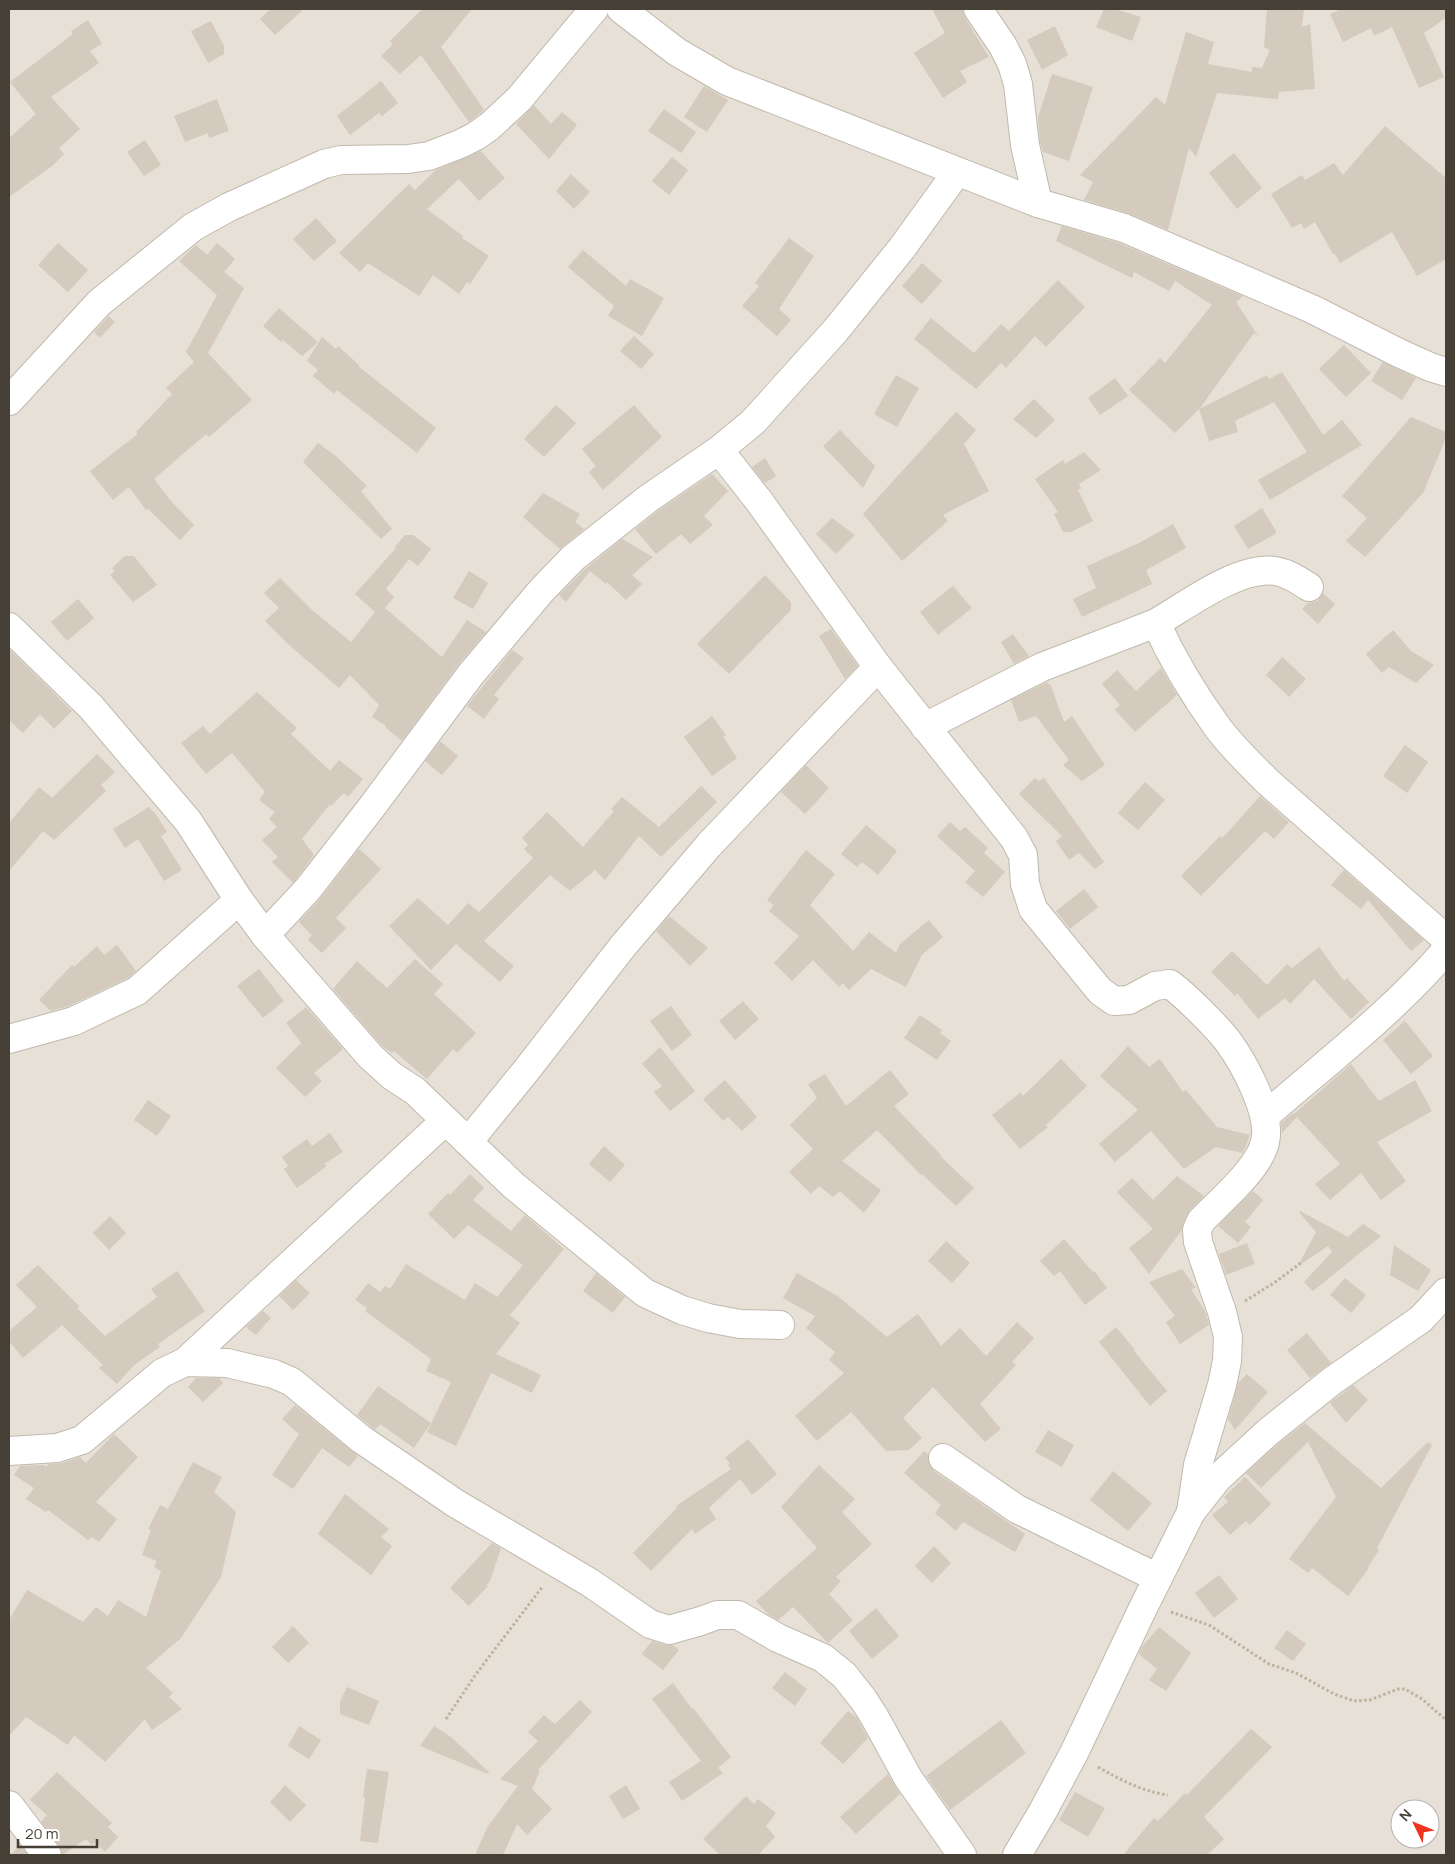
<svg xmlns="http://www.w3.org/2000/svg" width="1455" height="1864" viewBox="0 0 1455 1864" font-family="Manrope,sans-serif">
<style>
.residential{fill:#e7e0d6;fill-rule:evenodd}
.building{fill:#d4cabd}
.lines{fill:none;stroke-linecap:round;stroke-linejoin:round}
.street-casing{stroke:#c1b9ad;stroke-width:30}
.path{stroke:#bfb19c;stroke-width:3;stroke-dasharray:2.5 2.5;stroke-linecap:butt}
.street{stroke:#fff;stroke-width:28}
</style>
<rect width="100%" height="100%" fill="#f3efe7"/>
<path class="residential" d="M9,9H1446V1855H9ZM1400,1809H1430V1839H1400Z"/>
<g class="building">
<polygon points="270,9 304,9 275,35 260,19"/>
<polygon points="422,9 472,9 441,47 484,110 469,122 421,55 400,74 381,56 393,44 390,41"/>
<polygon points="932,9 963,9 965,18 989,57 960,71 967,82 943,98 914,53 945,33"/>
<polygon points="1104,9 1115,9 1141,17 1132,41 1096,27"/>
<polygon points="1267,9 1304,9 1302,27 1310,24 1315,89 1279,92 1278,99 1217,93 1196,157 1189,148 1168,230 1128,213 1084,200 1093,182 1080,175 1156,97 1165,105 1186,32 1214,42 1208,64 1252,72 1252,67 1262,68 1270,50 1264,47"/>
<polygon points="1341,9 1446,9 1446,18 1424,33 1444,77 1419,88 1392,27 1374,36 1371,28 1343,42 1330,14"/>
<polygon points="88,20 102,44 90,51 99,63 51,97 80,129 59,148 64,154 52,166 9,197 9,138 36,114 10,82 73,34 71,31"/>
<polygon points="211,21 224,46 224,54 208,63 191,31"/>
<polygon points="1055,26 1068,55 1042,70 1027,40"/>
<polygon points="1052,74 1093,87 1069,161 1043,152 1040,142 1038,117"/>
<polygon points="381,81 398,103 382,116 379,113 350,135 337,116"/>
<polygon points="704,86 728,100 707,132 684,117"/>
<polygon points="217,99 229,131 209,138 208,133 185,142 174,116"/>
<polygon points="534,105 551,124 562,112 577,125 549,159 516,124"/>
<polygon points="664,109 696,132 681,153 648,131"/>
<polygon points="1385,126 1446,178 1446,259 1417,276 1392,232 1340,263 1335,254 1333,254 1315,222 1304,229 1301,223 1292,228 1271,194 1302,175 1305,180 1334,163 1343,175"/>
<polygon points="145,140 161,165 144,176 127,152"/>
<polygon points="481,151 505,178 479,201 459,179 427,209 463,236 462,238 489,256 470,284 467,282 459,294 433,275 419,296 368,263 360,272 339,253 409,184 415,190 436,170"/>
<polygon points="1234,153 1262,188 1237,209 1209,173"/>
<polygon points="672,157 688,170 669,195 652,181"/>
<polygon points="571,174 590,192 574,209 556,191"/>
<polygon points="316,218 337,241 314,261 293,239"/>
<polygon points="1062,226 1119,243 1243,296 1236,302 1258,336 1254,333 1200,408 1175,433 1129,390 1160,358 1165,363 1212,305 1175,281 1169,291 1134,272 1132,278 1056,241"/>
<polygon points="789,238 814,256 779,309 791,320 777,336 742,306 759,286 755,283"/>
<polygon points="58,243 88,270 68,292 38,265"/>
<polygon points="217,243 235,259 224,272 244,288 208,353 252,400 209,437 206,434 154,479 171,501 194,525 180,540 148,509 146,510 129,487 113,500 90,471 138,434 136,432 172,394 166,388 194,362 186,352 217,295 179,261 196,245 207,255"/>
<polygon points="583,250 626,286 630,279 664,298 642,336 608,316 614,306 568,267"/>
<polygon points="922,263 942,281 922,304 902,286"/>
<polygon points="1058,280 1085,307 1046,347 1035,336 1006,368 1001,363 976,389 914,339 931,318 974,353 1001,324 1009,331"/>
<polygon points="279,308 318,342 302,356 283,340 281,342 263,326"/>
<polygon points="109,316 115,322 100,338 94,332"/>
<polygon points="634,336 654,354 641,369 620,351"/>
<polygon points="322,337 336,349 338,346 359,365 358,366 436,428 417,453 337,390 334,394 313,376 318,370 307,361"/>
<polygon points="1344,345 1371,373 1346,397 1319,369"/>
<polygon points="1383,362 1416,378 1402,400 1371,381"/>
<polygon points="1282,372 1323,435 1342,420 1362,445 1270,500 1258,480 1307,452 1274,402 1235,421 1238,432 1209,441 1199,409 1267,375 1269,379"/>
<polygon points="896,375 919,388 897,427 874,414"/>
<polygon points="1115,378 1128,396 1100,415 1088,398"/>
<polygon points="1034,399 1055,420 1036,438 1013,419"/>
<polygon points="556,405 576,423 544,457 524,439"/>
<polygon points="634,405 662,437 603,490 589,472 596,466 582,449"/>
<polygon points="956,412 976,430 964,444 989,491 943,515 948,521 902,561 863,514"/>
<polygon points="1411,417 1446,432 1446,438 1423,493 1365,557 1346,541 1367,518 1342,496"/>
<polygon points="840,430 875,466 863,488 823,446"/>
<polygon points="318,443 337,457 367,486 361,491 392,529 381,539 303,462"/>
<polygon points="1084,452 1101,470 1079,484 1081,488 1078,490 1093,521 1071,532 1063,532 1054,514 1058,512 1035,479 1063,460 1065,464"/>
<polygon points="765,458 776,476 765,483 752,467"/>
<polygon points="712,474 728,491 704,516 713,525 690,544 681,534 656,554 635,529 658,511"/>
<polygon points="543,493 580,514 575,522 584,529 560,549 523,517"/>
<polygon points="1262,508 1276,531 1275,534 1248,549 1234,526"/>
<polygon points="832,518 855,535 836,554 816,534"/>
<polygon points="1173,524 1186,548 1146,570 1152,584 1082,617 1073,599 1096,588 1087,566 1139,543"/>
<polygon points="405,535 413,535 431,549 418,566 409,559 386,589 394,597 385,608 442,657 467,620 486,632 458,665 402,741 385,727 386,726 372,717 379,705 350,675 339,688 288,644 265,621 279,608 264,593 280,578 311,609 351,642 375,612 355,594 396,548 395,547"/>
<polygon points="622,539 653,557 632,575 642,584 626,600 607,582 606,584 590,571 566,602 559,595 584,570"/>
<polygon points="125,556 134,556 157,585 133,602 110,575 115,571 112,568"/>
<polygon points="469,571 488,583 473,609 453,598"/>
<polygon points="765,575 791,602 791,610 729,674 697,644"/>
<polygon points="953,586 972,608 938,635 920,612"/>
<polygon points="1323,593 1335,604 1318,624 1302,609 1308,603 1317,601"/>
<polygon points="78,599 94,618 67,641 51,622"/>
<polygon points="831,629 858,666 845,679 819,636"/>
<polygon points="1393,630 1411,651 1434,665 1416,683 1389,667 1382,673 1366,654"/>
<polygon points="1013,634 1029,656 1014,664 1001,642"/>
<polygon points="9,649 72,711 54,729 40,714 23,733 9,720"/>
<polygon points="512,650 524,658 494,695 499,699 484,719 467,706"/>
<polygon points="1282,657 1306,679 1289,697 1266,675"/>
<polygon points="1161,668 1177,695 1135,732 1115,710 1120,705 1102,684 1117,670 1136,691"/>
<polygon points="1047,682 1051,686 1064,722 1072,716 1105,765 1082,781 1063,765 1069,760 1036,716 1019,722 1011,700"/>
<polygon points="257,692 297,728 291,734 330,771 339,760 363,779 348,797 344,793 331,806 330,804 302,839 314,855 293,883 272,862 278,857 262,840 277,827 269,819 275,812 259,800 265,792 232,753 206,774 181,743 203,726 210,734"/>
<polygon points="712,716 726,735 723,737 737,758 712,776 684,737"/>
<polygon points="440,741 458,756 442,775 425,761"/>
<polygon points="1405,745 1428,762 1407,793 1383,776"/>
<polygon points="97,754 115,772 101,785 106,791 54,840 43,831 9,871 9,823 39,787 52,798"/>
<polygon points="806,765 829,788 805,814 781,792"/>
<polygon points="1035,778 1039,781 1044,778 1104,862 1095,869 1079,853 1069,860 1056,841 1062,836 1019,794"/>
<polygon points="1145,782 1165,800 1138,830 1118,813"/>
<polygon points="701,786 717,802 661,857 639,836 605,880 595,870 570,891 550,875 484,941 514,966 500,982 456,944 431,970 389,926 418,898 448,925 468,903 479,912 533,858 524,849 528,845 522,838 547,812 583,847 614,811 611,809 622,797 659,827"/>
<polygon points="1260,796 1289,822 1274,839 1265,831 1201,896 1181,876 1220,836 1222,838 1228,832"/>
<polygon points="149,807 157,816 167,832 161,836 182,870 164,881 138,839 125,848 113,829"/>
<polygon points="950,822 960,831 965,827 988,848 984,853 1005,872 983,897 965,882 975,871 937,836"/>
<polygon points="866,825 897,851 878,875 862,862 857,867 841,854"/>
<polygon points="359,849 381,869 336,918 346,928 322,953 308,940 312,935 299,922 320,899"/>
<polygon points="806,850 835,874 810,905 853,951 869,932 896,953 900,944 929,920 943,937 922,955 906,987 871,969 849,990 843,983 839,987 813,960 792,981 774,963 799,936 769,911 774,905 767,900"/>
<polygon points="1344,870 1424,940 1411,951 1368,900 1361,909 1331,885"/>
<polygon points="1084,889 1098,907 1070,929 1056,911"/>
<polygon points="669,916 708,948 690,966 656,931"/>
<polygon points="117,945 136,971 128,978 69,1006 51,1011 39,1000 72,965 74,967 97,946 104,955"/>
<polygon points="1319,947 1344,981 1347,978 1369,1002 1351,1019 1314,979 1290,1004 1285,998 1258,1019 1237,993 1235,996 1211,972 1232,951 1267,985 1287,964 1292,968"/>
<polygon points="415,959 443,984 434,994 476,1033 457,1053 453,1049 427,1079 394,1051 392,1053 381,1045 333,989 357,961 387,988"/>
<polygon points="259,969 284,1001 263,1018 237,986"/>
<polygon points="743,1001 759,1019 735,1040 719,1021"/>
<polygon points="671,1006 692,1035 672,1051 650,1021"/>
<polygon points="306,1007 343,1049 314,1073 322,1081 305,1097 276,1068 301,1043 286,1023"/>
<polygon points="920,1015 942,1030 940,1033 951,1041 937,1060 904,1038"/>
<polygon points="1405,1021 1433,1056 1411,1074 1383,1040"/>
<polygon points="1128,1046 1149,1067 1160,1059 1183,1092 1186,1090 1217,1127 1250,1135 1243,1153 1216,1147 1184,1169 1151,1131 1115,1162 1099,1144 1138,1110 1100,1076"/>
<polygon points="660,1047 695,1091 670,1111 654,1092 662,1086 642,1064"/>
<polygon points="1061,1059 1087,1086 1046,1125 1048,1127 1020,1149 992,1115 1021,1092 1023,1096"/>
<polygon points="1351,1064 1379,1101 1415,1080 1432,1111 1377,1142 1406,1181 1381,1200 1361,1173 1330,1200 1315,1184 1340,1164 1294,1114"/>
<polygon points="890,1070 909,1094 894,1106 941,1155 940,1156 974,1188 956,1206 922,1174 921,1175 877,1130 842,1161 881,1190 864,1213 840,1191 833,1197 819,1186 811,1194 789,1172 813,1149 790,1125 817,1098 808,1084 825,1074 846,1106"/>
<polygon points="725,1080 757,1117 742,1131 728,1117 723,1121 703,1099"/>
<polygon points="148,1100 171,1116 157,1136 134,1120"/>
<polygon points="1293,1113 1297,1117 1282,1133 1281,1123"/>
<polygon points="330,1133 343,1152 324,1164 327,1166 297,1188 284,1169 288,1166 282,1157 307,1139 312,1146"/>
<polygon points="604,1146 625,1165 610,1182 589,1164"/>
<polygon points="470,1174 484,1188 473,1200 511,1231 525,1215 564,1249 510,1315 520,1323 496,1354 541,1375 532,1393 491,1373 456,1446 427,1432 451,1382 426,1371 431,1359 365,1311 367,1308 355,1300 368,1283 380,1292 385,1286 390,1289 406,1264 465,1300 475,1283 497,1297 523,1265 468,1225 454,1239 428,1214 448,1193 450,1195"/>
<polygon points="1177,1176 1204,1196 1190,1210 1183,1224 1182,1230 1149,1274 1129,1248 1153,1229 1117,1192 1132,1178 1153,1200"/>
<polygon points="1253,1191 1263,1200 1245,1222 1251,1227 1238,1243 1218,1226"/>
<polygon points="1300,1211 1348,1237 1363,1224 1381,1236 1313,1291 1304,1282 1332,1252 1328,1246 1298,1266 1316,1232 1299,1212"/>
<polygon points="110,1216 126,1233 109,1250 93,1233"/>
<polygon points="1064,1239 1093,1272 1094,1271 1107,1288 1085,1305 1060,1271 1054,1276 1040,1261"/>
<polygon points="946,1241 970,1263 952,1283 928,1261"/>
<polygon points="1247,1243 1255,1264 1226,1275 1219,1254"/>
<polygon points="1394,1245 1431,1270 1418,1291 1390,1275"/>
<polygon points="38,1265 79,1306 77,1308 105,1336 157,1297 151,1289 177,1271 205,1311 158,1344 160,1347 134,1365 117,1384 99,1368 103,1365 62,1325 23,1358 9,1341 9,1331 37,1307 16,1285"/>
<polygon points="1182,1269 1196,1288 1191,1289 1205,1311 1209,1325 1180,1344 1166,1322 1175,1316 1149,1282"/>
<polygon points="596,1273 625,1297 613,1313 583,1291"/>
<polygon points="797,1273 839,1297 887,1337 918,1314 941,1346 960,1328 986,1356 1017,1322 1034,1338 1012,1362 1016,1365 980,1404 1001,1429 985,1442 933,1387 903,1418 922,1438 909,1450 886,1451 851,1412 817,1441 795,1416 844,1373 829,1360 835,1352 806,1328 815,1316 783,1298"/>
<polygon points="1345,1278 1366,1295 1351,1313 1330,1295"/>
<polygon points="296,1280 310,1293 293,1310 279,1296"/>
<polygon points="263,1311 271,1318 256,1335 246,1327"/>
<polygon points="1116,1327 1135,1350 1134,1351 1167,1391 1150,1406 1099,1342"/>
<polygon points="1307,1333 1331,1363 1310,1378 1287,1350"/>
<polygon points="1247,1374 1268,1392 1235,1430 1228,1419 1238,1383"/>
<polygon points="196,1378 219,1378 223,1383 203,1402 188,1387"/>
<polygon points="1353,1385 1368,1400 1346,1423 1330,1403"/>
<polygon points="378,1386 431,1423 414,1448 380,1424 375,1430 357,1415"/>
<polygon points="295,1405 358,1456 349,1467 322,1448 293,1489 272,1475 299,1434 282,1419"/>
<polygon points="1305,1423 1381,1488 1428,1442 1432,1445 1377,1548 1379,1550 1368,1567 1369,1568 1348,1596 1312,1568 1308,1573 1289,1559 1336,1497 1308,1442 1261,1488 1246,1473 1278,1444"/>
<polygon points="1048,1430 1074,1445 1062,1467 1035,1452"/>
<polygon points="114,1434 138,1457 96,1502 117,1519 99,1542 92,1537 88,1540 48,1510 46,1512 26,1499 34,1488 14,1475 20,1466 43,1465 46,1467 49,1464 62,1463 80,1457 86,1463"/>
<polygon points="748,1439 777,1474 752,1495 740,1479 709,1508 716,1519 695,1534 692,1529 651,1571 633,1553 677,1508 676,1506 731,1469 728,1465 730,1463 725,1458"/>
<polygon points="924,1451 928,1454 929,1464 934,1471 1025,1534 1015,1552 963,1522 956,1531 935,1513 941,1505 904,1473"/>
<polygon points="193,1462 222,1477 214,1492 236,1512 221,1577 181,1638 146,1668 173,1693 169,1697 182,1709 152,1730 145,1719 105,1762 74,1735 68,1745 26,1717 9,1736 9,1620 27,1590 83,1622 96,1607 108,1616 118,1600 146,1617 161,1571 154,1567 157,1561 142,1555 151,1530 148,1529 160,1505 168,1509"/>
<polygon points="819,1465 855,1499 842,1512 872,1544 836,1577 841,1581 829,1594 853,1620 828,1643 793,1607 778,1620 768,1614 756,1601 817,1548 781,1507"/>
<polygon points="1113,1471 1152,1503 1128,1531 1090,1500"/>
<polygon points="1245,1477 1271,1504 1250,1525 1246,1521 1230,1535 1212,1515 1228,1502 1224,1497"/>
<polygon points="345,1494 389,1529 381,1537 392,1546 371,1575 318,1534"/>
<polygon points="492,1543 501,1548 490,1581 486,1585 488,1586 469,1606 450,1588"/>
<polygon points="934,1546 951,1563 932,1583 915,1566"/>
<polygon points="1219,1575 1238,1599 1214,1618 1195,1593"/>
<polygon points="876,1608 899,1636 872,1659 849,1631"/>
<polygon points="293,1626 309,1643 288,1663 272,1647"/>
<polygon points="1159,1627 1191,1653 1166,1691 1149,1680 1157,1669 1139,1654 1141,1648"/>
<polygon points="1287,1630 1306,1644 1293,1661 1274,1648"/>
<polygon points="652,1641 664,1645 673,1645 679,1650 663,1670 642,1654"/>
<polygon points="785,1672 807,1689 795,1706 772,1688"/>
<polygon points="673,1683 692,1709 693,1708 731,1757 718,1768 723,1773 682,1801 669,1782 701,1761 652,1699"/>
<polygon points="347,1687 379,1701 369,1725 340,1714 340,1702"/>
<polygon points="580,1700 592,1712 538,1770 540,1771 532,1789 552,1809 527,1835 517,1824 503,1855 475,1855 488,1826 518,1786 500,1779 538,1741 528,1732 544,1715 555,1724"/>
<polygon points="848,1711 857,1718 868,1738 843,1764 820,1743"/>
<polygon points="1001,1720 1026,1753 950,1810 926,1776"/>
<polygon points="299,1726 321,1740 309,1759 288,1746"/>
<polygon points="434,1726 451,1737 489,1772 488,1774 420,1746"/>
<polygon points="1251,1729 1272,1747 1204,1817 1224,1839 1207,1855 1123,1855 1154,1818 1158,1821 1185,1793 1187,1795"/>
<polygon points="367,1769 389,1772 378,1843 360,1841 365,1797 363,1797"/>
<polygon points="57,1772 112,1823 108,1827 118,1837 105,1852 95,1843 92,1845 86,1839 62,1855 59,1846 41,1822 47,1815 30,1800"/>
<polygon points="888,1774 900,1794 856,1834 840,1817"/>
<polygon points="285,1785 306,1805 290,1822 270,1802"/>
<polygon points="626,1785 640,1809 623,1819 609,1796"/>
<polygon points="1075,1792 1105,1808 1088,1837 1059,1820"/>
<polygon points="746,1796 754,1804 758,1799 776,1813 766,1826 775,1837 758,1855 720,1855 703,1839"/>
<polygon points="20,1845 28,1855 10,1855"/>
</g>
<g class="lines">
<defs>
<g id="street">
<polyline points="621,9 677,52 727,81 1038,203 1124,228 1312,309 1399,353 1430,367 1446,372"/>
<polyline points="978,9 1003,46 1012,64 1018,84 1025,145 1038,203"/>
<path d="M957,172L902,248L836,330L753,422L719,450L759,501L878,667L1014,838L1023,855L1025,884L1033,909L1100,991L1114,1001L1129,1000L1155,986L1170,984C1187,997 1214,1024 1227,1040C1244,1063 1272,1114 1265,1142C1259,1169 1220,1201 1201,1221L1197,1230L1198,1242L1222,1312L1228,1337L1227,1361L1222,1385L1198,1465L1191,1512"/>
<polyline points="9,401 99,303 193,227 229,207 324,164 341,160 408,159 429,156 460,144 476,136 490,126 519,99 594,9"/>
<path d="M1309,587C1298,580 1288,573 1275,571C1238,566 1187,605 1156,623C1173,660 1194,695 1218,728C1233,748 1251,765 1268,782L1446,939"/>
<polyline points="9,627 91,707 188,821 239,900 265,935 370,1056 392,1076 415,1091 513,1185 645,1293 682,1310 708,1318 740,1324 780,1325"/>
<polyline points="925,727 1042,667 1156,623"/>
<polyline points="265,935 308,889 371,808 471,674 542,590 573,558 649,498 719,450"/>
<polyline points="9,1039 74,1021 137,991 239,900"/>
<path d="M1265,1116C1327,1062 1393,1012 1446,950"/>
<polyline points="468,1142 525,1072 623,946 709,845 878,667"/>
<polyline points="185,1362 445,1121"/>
<polyline points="9,1451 57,1448 82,1440 162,1373 185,1362 227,1363 274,1374 292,1382 361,1439 455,1503 589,1582 650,1624 669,1630 701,1621 717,1615 738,1615 778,1638 823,1658 844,1675 863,1699 874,1716 908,1778 962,1855"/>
<polyline points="943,1458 1017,1509 1158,1578"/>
<polyline points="9,1805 47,1855"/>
<polyline points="1017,1855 1043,1811 1074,1753 1144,1606 1191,1512 1217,1479 1268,1432 1332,1381 1421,1319 1446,1292"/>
</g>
</defs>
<use href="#street" class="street-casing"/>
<g class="path">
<polyline points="1245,1301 1274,1283 1302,1262"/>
<polyline points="1171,1612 1209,1625 1269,1664 1296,1673 1334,1694 1354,1701 1370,1700 1398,1689 1405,1689 1422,1699 1446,1720"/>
<polyline points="446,1719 476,1674 543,1586"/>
<path d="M1098,1767C1121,1780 1141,1791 1168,1795"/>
</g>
<use href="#street" class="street"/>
</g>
<rect width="1455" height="1864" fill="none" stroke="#463f36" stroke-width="20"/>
<g transform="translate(1415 1824) rotate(313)"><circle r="24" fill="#ffffff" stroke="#b5b2af"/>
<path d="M0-4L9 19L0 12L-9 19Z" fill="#f13420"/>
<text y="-8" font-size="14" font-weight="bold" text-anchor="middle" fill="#463f36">N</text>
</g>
<path d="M18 1839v8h79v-8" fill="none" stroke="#463f36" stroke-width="2.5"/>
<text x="25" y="1839" font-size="15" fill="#463f36" stroke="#ffffff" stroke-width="4" paint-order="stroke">20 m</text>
</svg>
